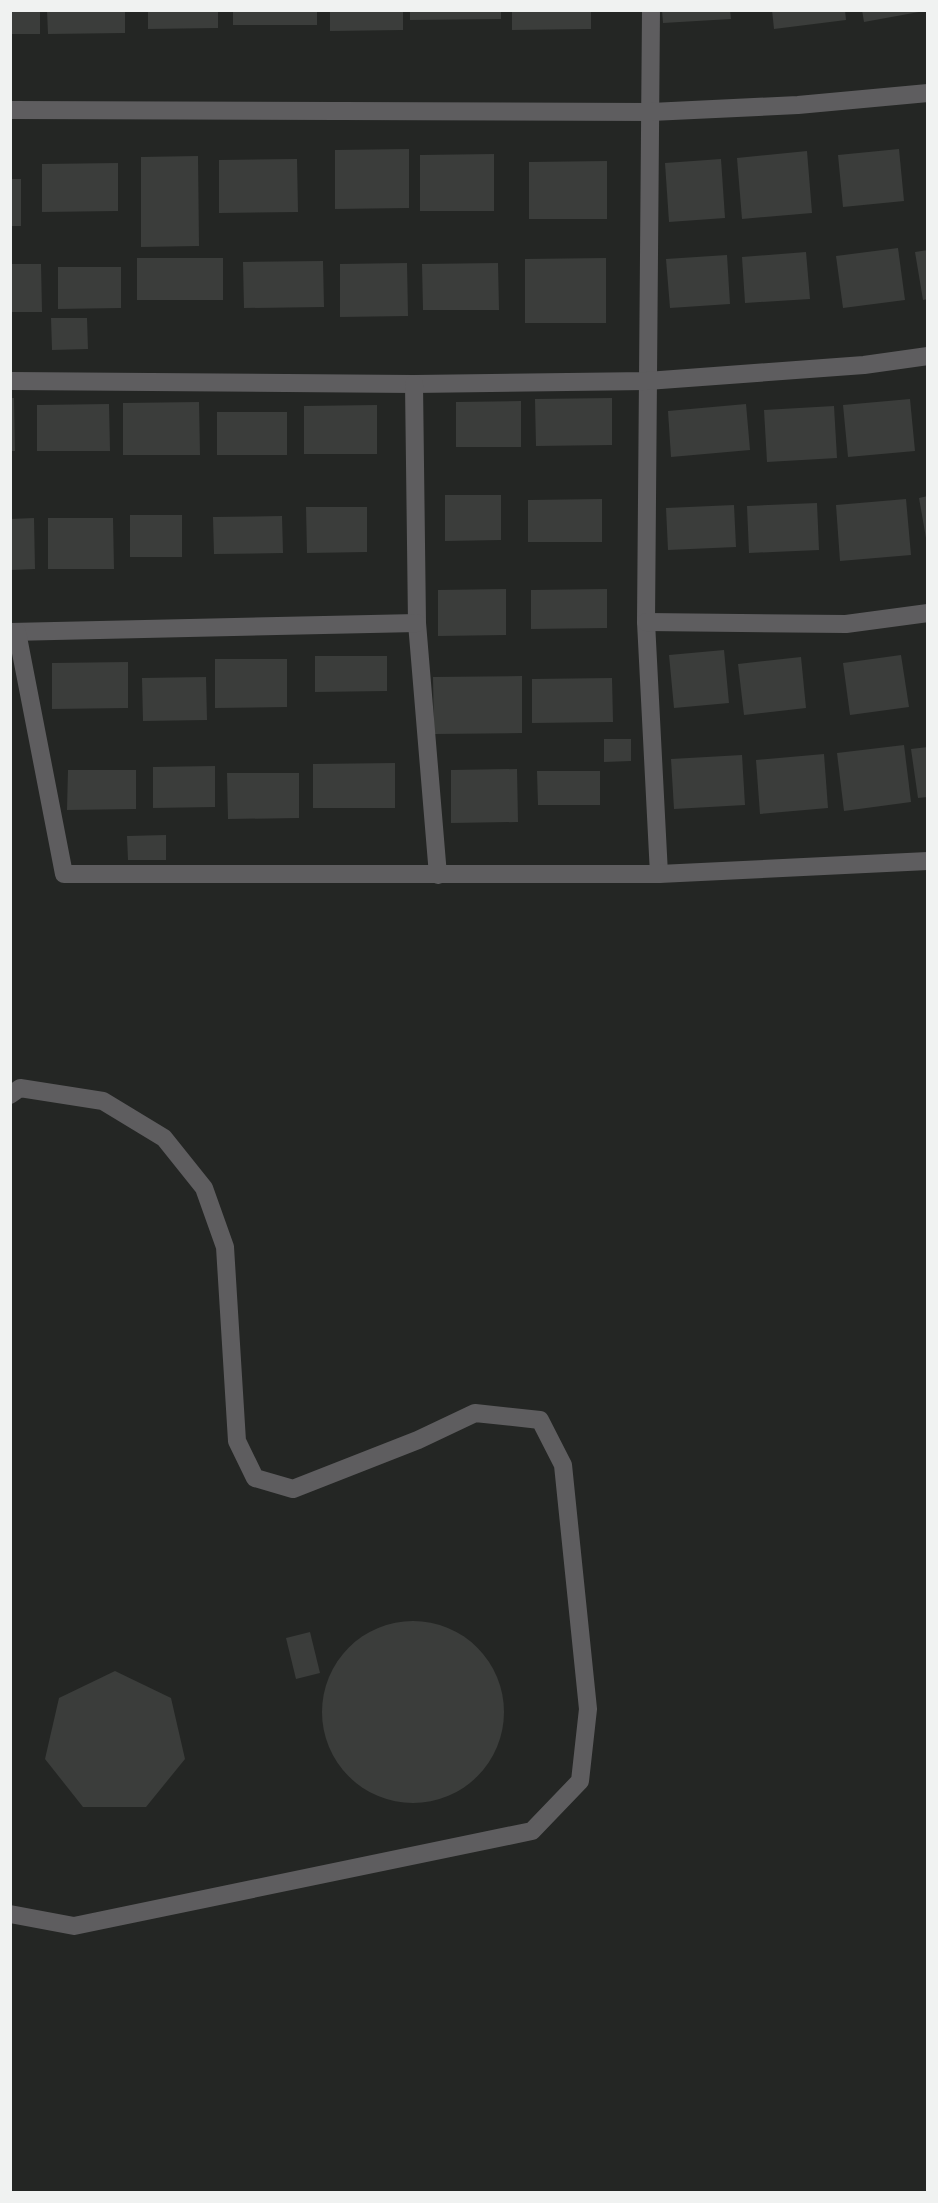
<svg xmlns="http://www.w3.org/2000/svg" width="938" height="2203" viewBox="0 0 938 2203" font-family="'PT Serif',serif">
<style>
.building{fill:#3b3d3b}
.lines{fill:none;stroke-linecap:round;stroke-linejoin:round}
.minor{stroke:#5e5d5f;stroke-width:18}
</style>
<rect width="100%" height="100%" fill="#242624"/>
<g class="building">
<rect x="10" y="10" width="30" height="24"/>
<polygon points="47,10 125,10 125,33 48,34"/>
<polygon points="148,10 218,10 218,28 148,29"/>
<rect x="233" y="10" width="84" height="15"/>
<polygon points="330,10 403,10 403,30 330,31"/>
<polygon points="410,10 501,10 501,19 410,20"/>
<polygon points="512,10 591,10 591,29 512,30"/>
<polygon points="662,10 730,10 731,19 663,23"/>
<polygon points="772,10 845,10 846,20 774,29"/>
<polygon points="862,10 918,10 919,12 864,22"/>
<polygon points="409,149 409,208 335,209 335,150"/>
<polygon points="899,149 904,201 843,207 838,155"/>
<polygon points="807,151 812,213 742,219 737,158"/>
<polygon points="494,154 494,211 420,211 420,155"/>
<polygon points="198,156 199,246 141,247 141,157"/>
<polygon points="297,159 298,212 219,213 219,160"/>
<polygon points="721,159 725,218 669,222 665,163"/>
<polygon points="607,161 607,219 529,219 529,162"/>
<polygon points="118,163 118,211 42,212 42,164"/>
<rect x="10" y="179" width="11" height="47"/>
<polygon points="898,248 905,300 843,308 836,256"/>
<polygon points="928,250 928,299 923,300 915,252"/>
<polygon points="806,252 810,299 745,303 742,257"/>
<polygon points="727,255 730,304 670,308 666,259"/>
<rect x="137" y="258" width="86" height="42"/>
<polygon points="606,258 606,323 525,323 525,259"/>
<polygon points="323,261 324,307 244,308 243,262"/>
<polygon points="407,263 408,316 340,317 340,264"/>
<polygon points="498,263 499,310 423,310 422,264"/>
<polygon points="10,264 41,264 42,312 10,312"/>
<polygon points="58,267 121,267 121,308 58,309"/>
<polygon points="51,318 87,318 88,349 52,350"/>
<polygon points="10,398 14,398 15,451 10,451"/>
<polygon points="612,398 612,445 536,446 535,399"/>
<polygon points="910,399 915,451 848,457 843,405"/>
<polygon points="521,401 521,447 456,447 456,402"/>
<polygon points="199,402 200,455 123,455 123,403"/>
<polygon points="109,404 110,451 37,451 37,405"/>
<polygon points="746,404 750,450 671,457 668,411"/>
<polygon points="377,405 377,454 304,454 304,406"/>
<polygon points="834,406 837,458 767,462 764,410"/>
<rect x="217" y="412" width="70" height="43"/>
<polygon points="445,495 501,495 501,540 445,541"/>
<polygon points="928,496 928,538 926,538 919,498"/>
<polygon points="602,499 602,542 528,542 528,500"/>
<polygon points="906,499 911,555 840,561 836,505"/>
<polygon points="817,503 819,550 749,553 747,506"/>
<polygon points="734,505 736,547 668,550 666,508"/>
<polygon points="306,507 367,507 367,552 307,553"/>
<rect x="130" y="515" width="52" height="42"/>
<polygon points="282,516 283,553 214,554 213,517"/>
<polygon points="34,518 35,569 10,570 10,519"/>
<polygon points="48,518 113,518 114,569 48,569"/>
<polygon points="506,589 506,635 438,636 438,590"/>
<polygon points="607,589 607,628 531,629 531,590"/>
<polygon points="724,650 729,703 674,708 669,655"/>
<polygon points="901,655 909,707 850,715 843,663"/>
<polygon points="315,656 387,656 387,691 315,692"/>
<polygon points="801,657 806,708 744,715 738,664"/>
<polygon points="215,659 287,659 287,707 215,708"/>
<polygon points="128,662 128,708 52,709 52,663"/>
<polygon points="522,676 522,733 434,734 433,677"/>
<polygon points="206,677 207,720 143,721 142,678"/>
<polygon points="612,678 613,722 532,723 532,679"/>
<polygon points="604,739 631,739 631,761 604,762"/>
<polygon points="904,745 911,802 844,811 837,753"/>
<polygon points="928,747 928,797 918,798 911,749"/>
<polygon points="824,754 828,808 760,814 756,760"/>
<polygon points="742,755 745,805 674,809 671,759"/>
<polygon points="395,763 395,808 313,808 313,764"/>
<polygon points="215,766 215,807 153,808 153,767"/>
<polygon points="517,769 518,822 451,823 451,770"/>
<polygon points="68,770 136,770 136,809 67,810"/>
<polygon points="537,771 600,771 600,805 538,805"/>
<polygon points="227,773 299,773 299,818 228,819"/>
<polygon points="166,835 166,860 128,860 127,836"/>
<circle cx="413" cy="1712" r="91"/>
<polygon points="310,1632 320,1673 296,1679 286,1638"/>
<polygon points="115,1671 171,1698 185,1759 146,1807 83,1807 45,1759 59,1698"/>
</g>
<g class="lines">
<g class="minor">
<polyline points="651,10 646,622 659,874"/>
<polyline points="10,110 651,112 798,105 928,93"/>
<polyline points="10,381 414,384 647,381 864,365 928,356"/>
<polyline points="414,384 417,623 438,875"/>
<polyline points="646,622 846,624 928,613"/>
<polyline points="10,632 417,623"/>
<polyline points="17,632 64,874 659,874 928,861"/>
<polyline points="10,1095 20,1088 103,1101 164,1138 204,1188 225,1247 237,1441 255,1478 293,1489 418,1440 475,1413 540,1420 563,1465 588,1709 580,1781 532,1831 74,1926 10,1914"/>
</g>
</g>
<rect width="938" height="2203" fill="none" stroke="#f0f2f1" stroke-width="24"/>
</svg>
